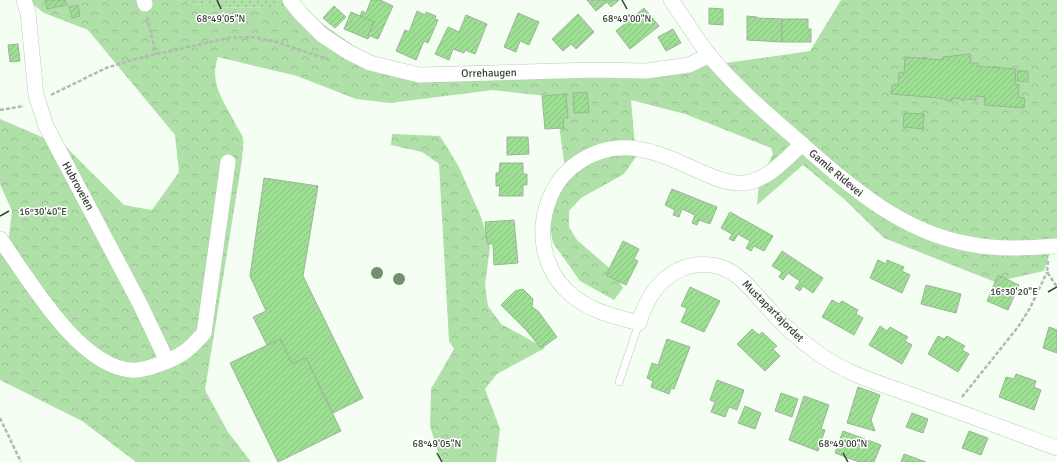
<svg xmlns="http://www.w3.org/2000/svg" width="1057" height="462" viewBox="0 0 1057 462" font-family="Signika,sans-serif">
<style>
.green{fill:url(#green-dots)}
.forest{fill:url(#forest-crowns)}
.building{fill:url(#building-hatch);stroke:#9cb499}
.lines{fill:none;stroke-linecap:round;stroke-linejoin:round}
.lane-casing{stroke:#b6cfb3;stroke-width:8}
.street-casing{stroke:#b6cfb3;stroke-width:16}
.path{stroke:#b1bbb0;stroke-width:2.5;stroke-dasharray:4 2;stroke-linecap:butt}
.lane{stroke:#fff;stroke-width:7}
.street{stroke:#fff;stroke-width:15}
.tree{fill:#728f6f}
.ticks{fill:none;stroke:#353f33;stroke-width:1.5}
.labels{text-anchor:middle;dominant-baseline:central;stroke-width:3;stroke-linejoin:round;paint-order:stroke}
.street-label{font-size:11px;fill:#353f33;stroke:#fff}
.ticks-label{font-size:10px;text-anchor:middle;fill:#353f33;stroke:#fff;stroke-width:3;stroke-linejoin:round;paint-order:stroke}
</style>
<defs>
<pattern id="green-dots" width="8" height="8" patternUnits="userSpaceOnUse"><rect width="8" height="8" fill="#afe0a8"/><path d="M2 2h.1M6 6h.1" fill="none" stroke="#97c191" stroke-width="1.8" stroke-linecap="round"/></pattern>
<pattern id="forest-crowns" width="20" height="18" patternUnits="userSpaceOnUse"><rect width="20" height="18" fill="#afe0a8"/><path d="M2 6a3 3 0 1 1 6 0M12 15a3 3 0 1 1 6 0" fill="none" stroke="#97c191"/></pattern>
<pattern id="building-hatch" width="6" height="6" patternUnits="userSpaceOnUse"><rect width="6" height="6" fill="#9ddf93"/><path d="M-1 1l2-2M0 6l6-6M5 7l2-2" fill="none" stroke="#88c07f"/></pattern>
</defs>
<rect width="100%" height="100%" fill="#f4fef3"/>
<polygon class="green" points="176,0 277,0 277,8 212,7"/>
<g class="forest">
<path d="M27,0H176L212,7L277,8V0H289L382,66L523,74L664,72L810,51L841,0H1057V250L1050,253L1044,271L995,282L884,238L843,198L803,165L757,205L759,182L773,154L771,148L685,114L631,100L636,157L624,174L581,198L569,211V227L577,240L614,272L623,288L614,300L580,281L553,243L545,201L565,168L555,97L493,90L390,103L356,99L297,76L218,57C208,85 226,103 237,127C239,130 242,134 243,138C244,145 242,153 242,160L205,390L228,432L251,462H136L82,421L0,380V247L8,244L12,211L0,184V119L49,140L58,139L124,205L152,210L179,172L175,135L88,30L44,13Z"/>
<polygon points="392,134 440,136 459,167 481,217 490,247 485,285 488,306 501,324 545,348 497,374 485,389 500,429 496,462 441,462 430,426 431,389 454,349 449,341 439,164 422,152 391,145"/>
</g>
<g class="building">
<polygon points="45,0 65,0 66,5 47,9"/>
<polygon points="371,0 380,0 393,6 378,39 368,35 374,22 360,16 362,11 366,13"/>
<polygon points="587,0 619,0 611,7 607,2 596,11"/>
<polygon points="78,5 80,16 72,18 69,7"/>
<polygon points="334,6 346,17 335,28 323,18"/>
<polygon points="644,8 659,26 630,49 616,31"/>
<polygon points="709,8 723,9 723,25 709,24"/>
<polygon points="417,11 425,15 426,12 436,16 435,19 438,20 428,43 424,41 416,60 396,51 405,30 409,32"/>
<polygon points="351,12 374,22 368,35 370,36 368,39 344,29"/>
<polygon points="518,13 539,22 529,45 520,41 516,52 504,47"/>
<polygon points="578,14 594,32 576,49 571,44 563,51 552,39"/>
<polygon points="466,15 487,24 475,54 465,50 464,53 453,49 449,60 435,54 448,27 459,32"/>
<polygon points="747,16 757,17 757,18 782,19 782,42 747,40"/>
<polygon points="782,19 808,19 808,29 811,29 811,42 782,42"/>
<polygon points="673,29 681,43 666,51 658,37"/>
<polygon points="18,44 20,61 10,62 8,45"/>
<polygon points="970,54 971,63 978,63 978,66 1016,69 1015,84 1019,85 1018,97 1025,98 1024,108 984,105 985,97 976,96 976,100 966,99 963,101 961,99 952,98 952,102 940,98 891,94 892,85 898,85 899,72 904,73 905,57 943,60 943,57"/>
<polygon points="1018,71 1028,71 1028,82 1017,81"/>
<polygon points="587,92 589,112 574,113 573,93"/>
<polygon points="566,94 568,118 563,118 564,128 545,129 542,96"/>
<polygon points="904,113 924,114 923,129 903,127"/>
<polygon points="507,137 528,137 529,154 507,155"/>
<polygon points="500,163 523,163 523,174 527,174 527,185 523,185 523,196 499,196 500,186 496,186 496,173 499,173"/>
<polygon points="264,178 318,186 303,276 363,398 333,413 306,358 292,364 280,339 267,345 253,317 266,311 250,276"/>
<polygon points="672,189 717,207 710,224 699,220 697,225 692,223 695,215 682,209 679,217 673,215 675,210 665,205"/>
<polygon points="730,212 773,236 764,251 754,246 751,251 746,248 750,241 738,234 734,241 729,239 732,234 721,228"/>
<polygon points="514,220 518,263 494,265 493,244 487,244 485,222"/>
<polygon points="623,241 639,249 634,259 638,261 626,285 606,275"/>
<polygon points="782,251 823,278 813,293 803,286 800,291 795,288 800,281 788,273 783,280 779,277 782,272 772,266"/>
<polygon points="878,260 886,264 887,260 904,267 902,271 910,275 902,293 870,278"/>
<polygon points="998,275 1019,285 1008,310 987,301"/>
<polygon points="926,285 961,294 956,313 921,304"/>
<polygon points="690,287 720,301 704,332 681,322 687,308 681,306"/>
<polygon points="523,289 533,299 532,307 538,311 557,337 543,347 540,347 526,330 501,305 515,291"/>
<polygon points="832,300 839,304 842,301 858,310 856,314 863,318 854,335 822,317"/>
<polygon points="880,326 887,331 890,327 908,337 905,341 912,345 902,364 869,345"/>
<polygon points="1049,327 1057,330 1057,353 1043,348"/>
<polygon points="752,329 759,335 762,332 777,346 773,349 780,356 765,371 737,344"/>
<polygon points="938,336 944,339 947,336 965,346 962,350 969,354 958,372 928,354"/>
<polygon points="280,339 292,364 306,358 341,431 278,462 230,363"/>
<polygon points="667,339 690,347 674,389 671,388 669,394 651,387 653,381 647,378 652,363 658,365"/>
<polygon points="1016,374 1036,381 1034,387 1041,390 1034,410 999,397 1006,377 1014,379"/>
<polygon points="717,380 744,390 737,410 729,407 725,417 711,412 715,402 710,400"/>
<polygon points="858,387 880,395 871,420 875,431 847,423"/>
<polygon points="781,393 798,399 792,417 775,411"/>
<polygon points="804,396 829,405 821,429 825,430 818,451 789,440"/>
<polygon points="745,406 761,413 755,429 738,423"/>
<polygon points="912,413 928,419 923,433 906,427"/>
<polygon points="843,431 881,445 874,462 859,462 835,453"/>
<polygon points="969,431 988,438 981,455 962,448"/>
<polygon points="904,454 926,462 901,462"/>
</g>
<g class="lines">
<defs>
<polyline id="lane" points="619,382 639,323"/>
<g id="street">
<polyline points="24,0 28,13 36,95 46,126 140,304 167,361"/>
<polyline points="144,0 145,4"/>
<polyline points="290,0 301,14 322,35 348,52 370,63 419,75 593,70 646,71 689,65 709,55"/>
<path d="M671,0C684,18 695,37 709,55C736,88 771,117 803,145C852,188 902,232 969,244C999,250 1028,248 1057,246"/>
<path d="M802,144C785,160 767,181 743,183C728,184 712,177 699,171C659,153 621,134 579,162C557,176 546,200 543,225C541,248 549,273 565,289C585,310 612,316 639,323C649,289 673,260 712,265C738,269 752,291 768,308C783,325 799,340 818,353C847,375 886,385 920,398C966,414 1011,431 1057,448"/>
<path d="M0,239C29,279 78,366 131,370C141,371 152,367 160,364C182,356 189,350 204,333L228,162"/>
</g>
</defs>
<use href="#lane" class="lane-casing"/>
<use href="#street" class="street-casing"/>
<g class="path">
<polyline points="147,17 156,54"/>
<polyline points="51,95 106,68 135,59 228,38 251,37 274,41 330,60"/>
<polyline points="0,110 24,106"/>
<polyline points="1048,261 1047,272 1057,287"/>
<polyline points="962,397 1018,327 1030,308 1047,272"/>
<polyline points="0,418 21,462"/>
</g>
<use href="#lane" class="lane"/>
<use href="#street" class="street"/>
</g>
<g class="tree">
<circle cx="377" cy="273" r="6"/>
<circle cx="399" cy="279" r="6"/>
</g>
<path class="ticks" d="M217,0L221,9M622,0L627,9M0,216L9,211M1048,292L1057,287M437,453L442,462M843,453L848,462"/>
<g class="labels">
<g class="street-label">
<text transform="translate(489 73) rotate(-1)">Orrehaugen</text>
<text transform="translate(836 173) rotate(40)">Gamle Ridevei</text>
<text transform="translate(78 186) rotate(61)">Hubroveien</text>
<text transform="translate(773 311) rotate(45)">Mustapartajordet</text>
</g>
</g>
<g class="ticks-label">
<text x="221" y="22">68°49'05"N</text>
<text x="627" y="22">68°49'00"N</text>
<text x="43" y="215">16°30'40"E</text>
<text x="1014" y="295">16°30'20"E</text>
<text x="437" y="447">68°49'05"N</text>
<text x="843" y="447">68°49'00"N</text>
</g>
</svg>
